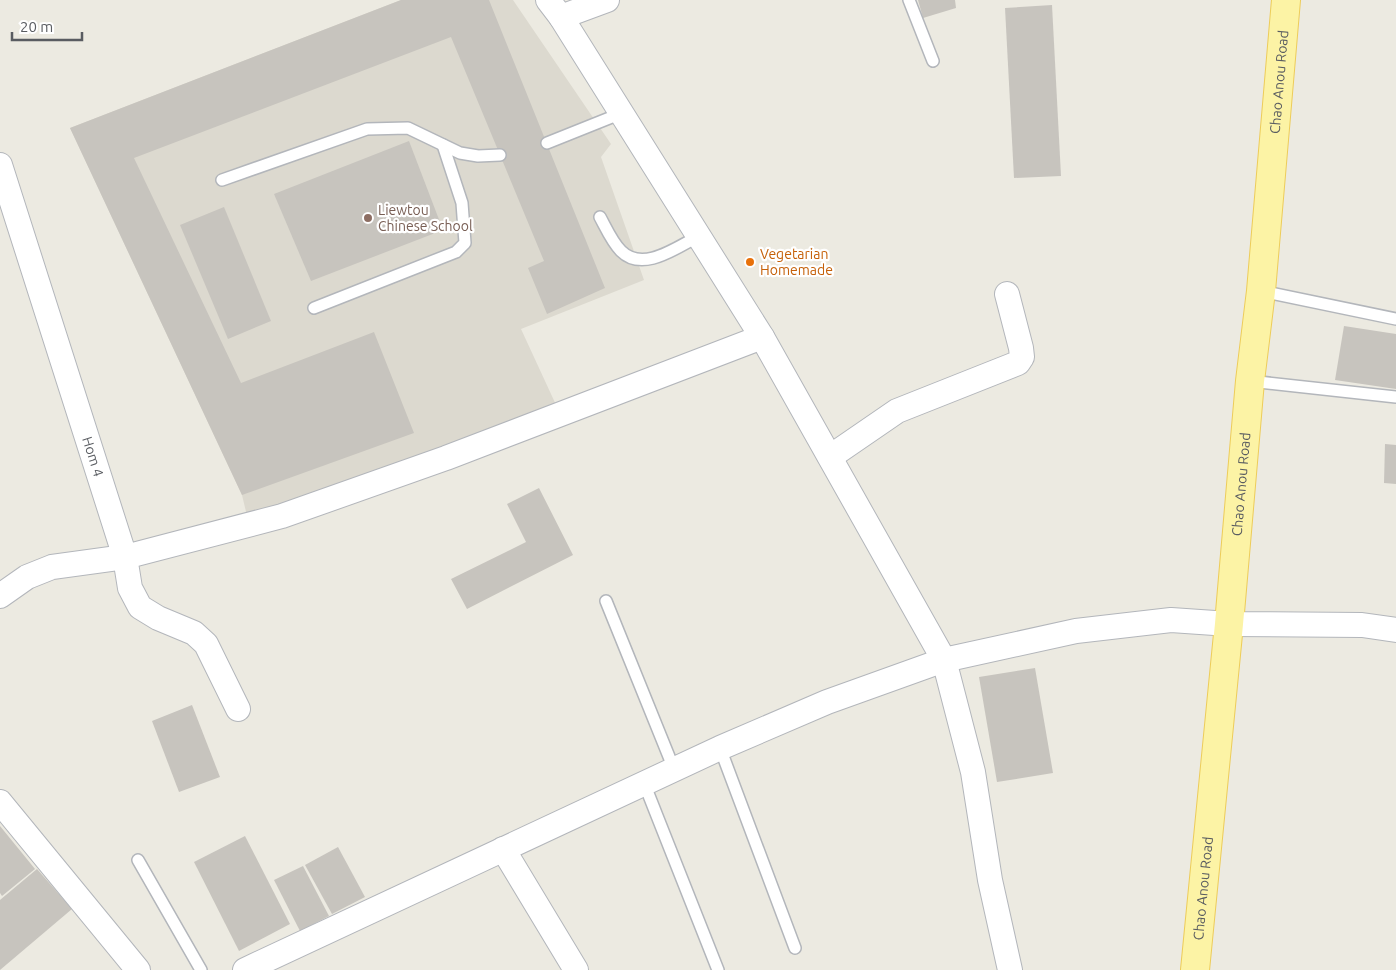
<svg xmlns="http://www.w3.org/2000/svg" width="1396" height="970" viewBox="0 0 1396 970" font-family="Ubuntu,sans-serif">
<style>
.education{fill:#dcd9cf}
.building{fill:#c7c4be}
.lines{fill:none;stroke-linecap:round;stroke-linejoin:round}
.service-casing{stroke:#b3b6bb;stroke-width:14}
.minor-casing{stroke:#b3b6bb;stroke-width:26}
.primary-casing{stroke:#edcc59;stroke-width:30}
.service{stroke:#fff;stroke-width:11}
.minor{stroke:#fff;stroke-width:24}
.primary{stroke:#fcf3a5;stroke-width:28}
.education-dot{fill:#8d6e63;stroke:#fff;stroke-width:2}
.food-dot{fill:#e8710a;stroke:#fff;stroke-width:2}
.labels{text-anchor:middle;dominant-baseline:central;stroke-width:4.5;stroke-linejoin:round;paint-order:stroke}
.street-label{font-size:14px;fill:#595c61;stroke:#fff}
.education-label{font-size:14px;fill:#785e54;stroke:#fff;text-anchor:start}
.food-label{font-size:14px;fill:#c56008;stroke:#fff;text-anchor:start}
</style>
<rect width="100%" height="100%" fill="#eceae1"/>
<polygon class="education" points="401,0 513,0 611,144 601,157 644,280 521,329 557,407 248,520 242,495 70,128"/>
<g class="building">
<polygon points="401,0 489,0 605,288 547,314 528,268 544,261 451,37 134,158 241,383 374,332 414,433 242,495 70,128"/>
<polygon points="918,0 955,0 956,8 923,18"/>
<polygon points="1052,5 1061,176 1014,178 1005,8"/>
<polygon points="409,141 443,230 311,281 274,194"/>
<polygon points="224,207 271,321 228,339 180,225"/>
<polygon points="1344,326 1396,334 1396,389 1335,380"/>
<polygon points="1385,444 1396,445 1396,484 1384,483"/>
<polygon points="539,488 573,555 467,609 451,579 526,542 507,504"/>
<polygon points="1035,668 1053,773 997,782 979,677"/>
<polygon points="192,705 220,777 179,792 152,721"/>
<polygon points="0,826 35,869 2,896 0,893"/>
<polygon points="245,836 290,924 239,951 194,862"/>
<polygon points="338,847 365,897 332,914 305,865"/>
<polygon points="303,866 329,916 300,931 274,880"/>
<polygon points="37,869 72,909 0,970 0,900"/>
</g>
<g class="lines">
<defs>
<g id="service">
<polyline points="909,0 933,61"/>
<polyline points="547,143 622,113"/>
<polyline points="222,180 367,129 408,128 460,153 478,156 500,155"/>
<path d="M600,217C606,228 612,242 621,251C643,273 677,247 699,236"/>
<polyline points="1261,291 1396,319"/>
<polyline points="314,308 456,252 465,243 462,203 443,145"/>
<polyline points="1250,381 1396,397"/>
<polyline points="606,601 674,769"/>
<polyline points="720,748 795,948"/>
<polyline points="644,783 718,970"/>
<polyline points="138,860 201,970"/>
</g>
<g id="minor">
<polyline points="548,0 561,17 762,337 944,660 973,772 990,880 1010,970"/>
<polyline points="561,17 607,0"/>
<path id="s1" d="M0,165L125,557L130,588L140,607L158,618L194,633L206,644L238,709"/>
<polyline points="830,457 897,411 1018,363 1022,357 1021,348 1007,294"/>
<polyline points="0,596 27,577 52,567 125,557 282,516 446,458 762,337"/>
<polyline points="0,802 138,970"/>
<polyline points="503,849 576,970"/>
<polyline points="245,970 720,748 827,702 944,660 1076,631 1171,620 1229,624 1362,625 1396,630"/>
</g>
<g id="primary">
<path id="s2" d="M1195,970L1229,624L1250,381L1261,291L1286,0"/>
</g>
</defs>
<use href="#service" class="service-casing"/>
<use href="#minor" class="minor-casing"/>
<use href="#primary" class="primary-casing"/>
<use href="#service" class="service"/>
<use href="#minor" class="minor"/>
<use href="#primary" class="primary"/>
</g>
<circle class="education-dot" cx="368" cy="218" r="5"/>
<circle class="food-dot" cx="750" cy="262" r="5"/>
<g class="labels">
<g class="street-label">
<text stroke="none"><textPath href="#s2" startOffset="892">Chao Anou Road</textPath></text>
<text stroke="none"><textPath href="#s1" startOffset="306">Hom 4</textPath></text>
<text stroke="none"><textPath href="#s2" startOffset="488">Chao Anou Road</textPath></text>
<text stroke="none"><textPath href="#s2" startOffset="82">Chao Anou Road</textPath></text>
</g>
<g class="education-label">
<text x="378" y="210">Liewtou<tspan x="378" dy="16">Chinese School</tspan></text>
</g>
<g class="food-label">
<text x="760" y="254">Vegetarian<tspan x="760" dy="16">Homemade</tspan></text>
</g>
</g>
<path d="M12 32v8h70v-8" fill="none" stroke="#595c61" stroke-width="2.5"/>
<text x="20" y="32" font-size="15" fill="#595c61" stroke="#ffffff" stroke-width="4" paint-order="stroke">20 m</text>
</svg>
